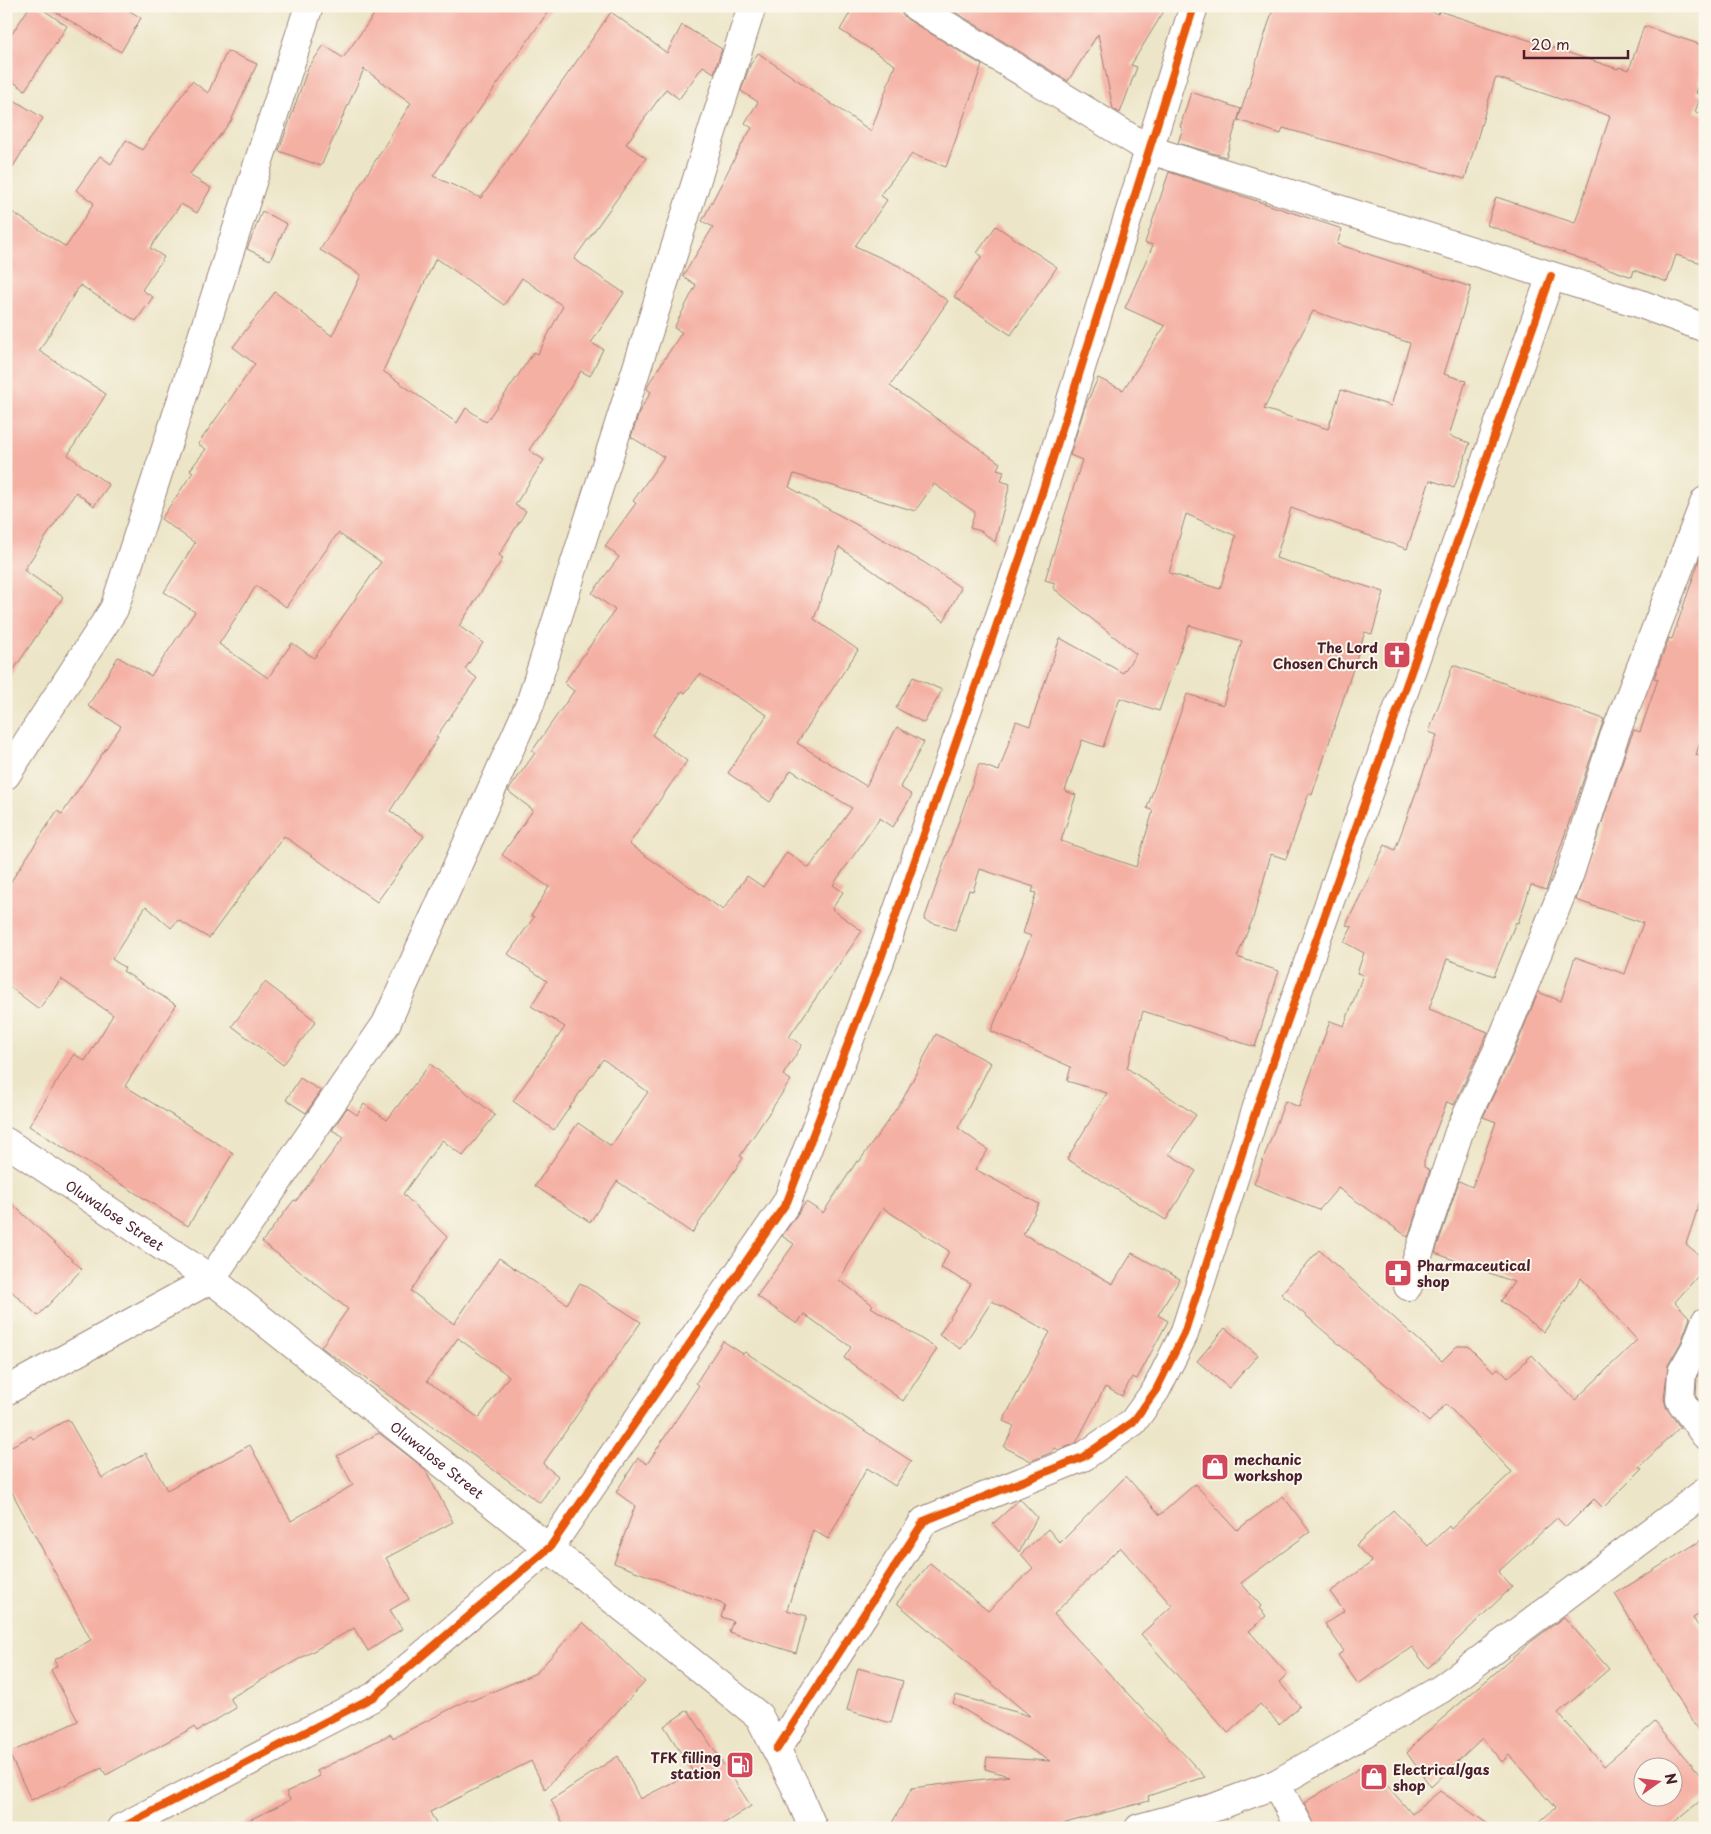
<svg xmlns="http://www.w3.org/2000/svg" width="1711" height="1834" viewBox="0 0 1711 1834" font-family="'Playpen Sans',sans-serif">
<style>
.building{fill:#f5b0a4;fill-rule:evenodd}
.lines{fill:none;stroke-linecap:round;stroke-linejoin:round}
.street-casing{stroke:#9b8279;stroke-width:30}
.secondary-casing{stroke:#9b8279;stroke-width:30}
.street{stroke:#fff;stroke-width:28}
.secondary{stroke:#fff;stroke-width:28}
.cycleway-casing{stroke:#fbf7ec;stroke-width:11}
.cycleway{stroke:#e8590c;stroke-width:8}
.labels{text-anchor:middle;dominant-baseline:central;stroke-width:4;stroke-linejoin:round;paint-order:stroke}
.poi-label{font-size:14px;font-weight:bold;fill:#4a1f2b;stroke:#fbf7ec;text-anchor:start}
.street-label{font-size:14px;fill:#4a1f2b;stroke:#fbf7ec}
</style>
<rect width="100%" height="100%" fill="#fbf7ec"/>
<filter id="ink" filterUnits="userSpaceOnUse"><feTurbulence type="fractalNoise" baseFrequency=".02" numOctaves="2"/><feDisplacementMap in="SourceGraphic" scale="10" xChannelSelector="R" yChannelSelector="G"/><feConvolveMatrix kernelMatrix="1 2 1 2 8 2 1 2 1" color-interpolation-filters="sRGB"/></filter>
<filter id="wash" filterUnits="userSpaceOnUse"><feTurbulence type="fractalNoise" baseFrequency=".0096" numOctaves="4" result="noise"/><feDisplacementMap in="SourceGraphic" scale="20" xChannelSelector="R" yChannelSelector="G"/><feGaussianBlur stdDeviation="1.12" result="paint"/><feColorMatrix in="noise" values="0 0 0 0 0 0 0 0 0 0 0 0 0 0 0 0 0 1.4 0 .05"/><feComposite in="paint" operator="in"/></filter>
<g filter="url(#wash)">
<rect width="100%" height="100%" fill="#ece5c7"/>
<g id="blocks">
<g class="building">
<polygon points="30,6 38,6 67,26 25,90 6,77 6,43"/>
<polygon points="46,6 122,6 141,18 121,52"/>
<path d="M380,6H552L433,176L481,198L611,12L667,53L682,25L722,49L714,73L703,66L679,99L666,89L626,144L646,158L574,259L624,293L591,343L603,349L590,376L581,371L529,450L544,460L515,505L526,511L499,555L503,558L459,626L483,643L465,669L477,678L436,737L438,738L390,811L424,836L377,902L284,836L209,938L178,920L171,928L146,906L112,959L125,968L123,971L176,1005L125,1086L233,1153L188,1226L29,1126L74,1054L85,1061L113,1015L61,979L39,1009L6,984V889L57,811L62,814L121,726L88,706L118,657L151,676L195,612L164,592L195,543L161,519L193,472L190,470L206,449L198,444L255,364L233,347L275,292L332,336L361,275L320,250L411,103L364,69L321,166L279,151L308,68L324,45L343,58ZM436,258L504,305L522,278L563,306L538,354L534,352L486,422L466,408L457,423L383,371ZM338,533L381,562L314,658L292,643L268,678L219,644L256,586L286,607Z"/>
<path d="M854,6H899L902,14L907,19L982,65L946,167L912,154L880,195L887,200L855,246L899,266L948,301L890,386L1000,463L997,469L1004,471L1001,481L1010,484L995,542L981,531L970,528L975,512L934,484L915,511L794,474L789,487L925,563L961,588L944,621L839,547L814,619L858,650L797,743L866,786L897,727L924,742L900,787L912,795L893,827L880,818L833,885L843,892L832,909L862,931L789,1037L802,1045L783,1075L791,1080L740,1156L743,1158L692,1233L617,1181L590,1222L535,1186L578,1123L611,1146L648,1092L603,1059L554,1130L513,1101L565,1027L531,1006L547,981L508,954L534,917L531,916L549,887L502,855L533,810L508,791L535,753L532,751L574,691L564,683L615,610L592,593L619,557L605,546L636,503L633,501L664,457L631,437L640,410L651,392L647,389L649,383L682,332L674,328L696,285L683,276L713,227L702,221L743,142L752,128L745,123L758,102L741,91L750,65L758,53L871,131L895,65L840,30ZM700,674L767,715L728,773L770,802L791,770L852,808L809,868L787,852L763,887L747,876L723,910L629,844L687,761L652,735L682,691L685,693Z"/>
<polygon points="945,6 1167,6 1131,65 1137,67 1120,113 1113,109 1098,34 1068,81"/>
<polygon points="1274,6 1413,6 1438,14 1439,11 1618,69 1619,67 1629,70 1644,26 1705,46 1705,64 1696,93 1701,95 1695,112 1705,115 1705,264 1676,255 1667,282 1634,270 1632,277 1487,225 1496,197 1575,223 1610,116 1498,78 1495,79 1465,179 1283,128 1281,134 1238,120"/>
<polygon points="227,51 257,64 231,121 189,175 211,188 197,213 181,204 150,248 164,257 142,290 153,297 136,321 80,285 39,351 106,394 68,455 109,485 94,506 76,492 24,570 63,597 6,681 6,208 66,247 94,203 76,190 100,156 111,164 126,140 142,150 192,81 208,93"/>
<polygon points="1191,92 1241,109 1226,157 1178,143 1183,128 1180,127"/>
<polygon points="6,95 43,118 6,178"/>
<path d="M1169,172L1342,229L1337,244L1471,287L1444,374L1466,381L1449,436L1470,443L1454,488L1430,480L1407,549L1291,508L1276,558L1384,592L1372,634L1365,632L1312,795L1309,793L1286,859L1271,854L1253,918L1237,957L1279,971L1255,1047L1143,1011L1127,1068L1196,1115L1169,1154L1196,1171L1166,1220L1067,1159L1107,1093L1067,1081L1071,1067L991,1031L1031,936L1023,933L1036,893L1032,892L1034,887L980,869L973,891L969,890L955,930L924,920L979,764L999,771L1016,721L1030,726L1060,638L1123,673L1136,654L1053,588L1055,583L1045,580L1082,460L1070,455L1084,409L1098,378L1123,390L1165,326L1125,308L1153,245L1145,243ZM1313,311L1410,343L1391,406L1341,390L1328,429L1264,409ZM1186,514L1236,536L1220,589L1169,573ZM1189,625L1242,641L1223,705L1187,694L1147,808L1153,811L1136,867L1061,841L1076,795L1065,791L1082,740L1103,747L1120,698L1159,711Z"/>
<polygon points="262,211 287,224 270,260 247,249"/>
<polygon points="996,226 1057,267 1011,335 954,297 982,256 977,253"/>
<polygon points="1701,555 1705,556 1705,726 1696,755 1705,758 1705,1186 1686,1244 1705,1260 1705,1268 1675,1302 1690,1318 1681,1342 1668,1365 1664,1399 1667,1409 1680,1427 1639,1467 1642,1469 1603,1508 1594,1499 1566,1527 1557,1518 1498,1572 1512,1587 1428,1668 1412,1647 1358,1684 1338,1655 1344,1651 1325,1624 1344,1611 1330,1592 1372,1562 1356,1545 1393,1510 1428,1546 1449,1526 1451,1529 1512,1472 1446,1404 1429,1422 1281,1294 1319,1250 1442,1361 1457,1346 1468,1346 1494,1372 1498,1368 1508,1378 1532,1355 1575,1400 1637,1340 1581,1278 1544,1332 1501,1301 1514,1282 1435,1253 1459,1181 1472,1187 1496,1122 1483,1117 1514,1052 1538,992 1561,1001 1575,957 1625,974 1643,923 1576,900 1629,742 1634,730 1640,732 1658,679 1654,678 1669,638 1672,639"/>
<polygon points="1453,665 1604,719 1546,890 1531,885 1518,923 1516,922 1494,976 1447,959 1429,1009 1488,1032 1454,1105 1447,1102 1424,1161 1424,1167 1430,1170 1408,1237 1338,1188 1319,1210 1254,1184 1285,1101 1299,1107 1330,1021 1344,1026 1363,975 1357,973 1364,953 1344,942 1352,927 1346,925 1385,845 1395,850 1437,735 1429,732"/>
<polygon points="913,677 942,690 924,723 896,708"/>
<polygon points="265,982 316,1021 283,1065 232,1026"/>
<polygon points="936,1034 991,1063 958,1128 988,1150 975,1169 1039,1204 1023,1234 1113,1284 1132,1253 1180,1279 1158,1315 1168,1321 1137,1379 1132,1377 1122,1396 1105,1387 1076,1443 1059,1450 1055,1448 1052,1452 1031,1461 1004,1447 1014,1426 1003,1421 1050,1332 992,1301 961,1349 939,1335 971,1284 941,1268 949,1251 883,1208 839,1280 873,1305 871,1307 937,1349 903,1401 844,1358 851,1347 804,1314 797,1324 757,1296 794,1244 782,1236 801,1209 806,1202 823,1213 857,1161 859,1162 903,1099"/>
<path d="M430,1064L495,1115L463,1156L442,1140L403,1194L447,1237L411,1291L454,1324L499,1258L567,1304L580,1283L641,1322L543,1464L558,1476L540,1503L321,1347L348,1309L262,1242L294,1200L296,1201L344,1137L332,1130L347,1108L357,1115L364,1104L387,1120ZM458,1338L509,1376L479,1418L427,1381Z"/>
<polygon points="300,1078 321,1091 306,1113 286,1100"/>
<polygon points="6,1198 82,1269 38,1316 6,1286"/>
<polygon points="1225,1328 1258,1355 1229,1388 1197,1361"/>
<polygon points="723,1341 743,1354 745,1352 911,1461 895,1486 867,1468 828,1539 813,1530 787,1610 807,1616 796,1653 729,1632 733,1621 721,1617 725,1605 614,1563 635,1506 616,1492 638,1458 647,1464 699,1385 696,1383"/>
<polygon points="1705,1364 1705,1403 1703,1405 1696,1396 1697,1377"/>
<polygon points="68,1419 102,1478 146,1453 167,1490 250,1445 291,1521 353,1485 337,1456 379,1433 425,1469 453,1522 386,1558 409,1599 390,1610 402,1629 368,1651 354,1628 230,1698 236,1708 197,1731 194,1727 106,1775 102,1768 31,1800 9,1753 78,1721 51,1670 57,1666 54,1660 91,1640 6,1481 6,1449 31,1436 33,1439"/>
<polygon points="1126,1476 1160,1515 1195,1484 1237,1530 1283,1496 1310,1532 1241,1583 1261,1606 1259,1608 1266,1616 1249,1631 1287,1674 1279,1682 1300,1706 1279,1724 1260,1704 1228,1733 1141,1634 1172,1606 1120,1547 1054,1614 1205,1777 1148,1796 1149,1801 1065,1823 1066,1828 889,1828 912,1788 1009,1776 985,1769 987,1757 1050,1761 953,1703 956,1695 1030,1716 897,1603 930,1563 988,1611 1033,1568 1021,1554 1048,1529 1060,1543"/>
<polygon points="1020,1499 1037,1517 1019,1552 993,1524"/>
<polygon points="1705,1538 1705,1611 1693,1618 1705,1636 1705,1742 1615,1594"/>
<path d="M1564,1617L1609,1669L1558,1713L1604,1766L1655,1722L1705,1781V1797L1667,1828H1533L1555,1808L1509,1755L1502,1762L1482,1738L1431,1787L1407,1753L1421,1737L1532,1641ZM1644,1766H1674V1796H1644Z"/>
<polygon points="583,1622 645,1682 545,1789 531,1761 430,1812 438,1828 233,1828 290,1800 286,1792 320,1776 317,1771 391,1734 393,1738 470,1699 471,1701 536,1673"/>
<polygon points="858,1668 903,1681 891,1723 847,1710"/>
<polygon points="688,1710 751,1806 717,1828 565,1828 551,1800 618,1756 640,1799 693,1772 664,1726"/>
<polygon points="1363,1766 1374,1780 1378,1775 1412,1814 1440,1791 1494,1828 1316,1828 1304,1803"/>
</g>
</g>
</g>
<g filter="url(#ink)">
<use href="#blocks" fill-opacity="0" stroke="#9b8279" stroke-width="1"/>
<g class="lines">
<defs>
<g id="street">
<polyline points="915,6 1150,150 1638,303 1705,328"/>
<polyline points="6,775 114,609 309,6"/>
<polyline points="1408,1286 1459,1132 1500,1045 1570,873 1614,737 1705,501"/>
<polyline points="1705,1322 1695,1349 1682,1372 1680,1400 1705,1435"/>
<polyline points="6,1391 211,1279 386,1024 530,704 752,6"/>
<polyline points="777,1749 924,1521 1083,1457 1133,1422 1156,1390 1184,1334 1257,1107 1551,276"/>
<polyline points="1276,1784 1300,1828"/>
<polyline points="121,1828 375,1696 550,1547 787,1202 881,958 1036,512 1194,6"/>
<polyline points="1139,1828 1213,1808 1276,1784 1441,1689 1705,1492"/>
</g>
<g id="secondary">
<path id="s1" d="M6,1142L211,1279L759,1716L795,1786L813,1828"/>
</g>
</defs>
<use href="#street" class="street-casing"/>
<use href="#secondary" class="secondary-casing"/>
<use href="#street" class="street"/>
<use href="#secondary" class="secondary"/>
<defs>
<g id="cycleway">
<polyline points="777,1749 924,1521 1083,1457 1133,1422 1156,1390 1184,1334 1257,1107 1551,276"/>
<polyline points="121,1828 375,1696 550,1547 787,1202 881,958 1036,512 1194,6"/>
</g>
</defs>
<use href="#cycleway" class="cycleway-casing"/>
<use href="#cycleway" class="cycleway"/>
</g>
</g>
<defs>
<symbol id="church-square" viewBox="-11 -11 22 22"><rect x="-9" y="-9" width="18" height="18" rx="4" fill="#d1495b" stroke="#fbf7ec"/><path d="M-1.2-6h2.4v3.5h3.3v2.4h-3.3V6h-2.4V-.1h-3.3v-2.4h3.3Z" fill="#fff"/></symbol>
<symbol id="pharmacy-square" viewBox="-11 -11 22 22"><rect x="-9" y="-9" width="18" height="18" rx="4" fill="#d1495b" stroke="#fbf7ec"/><path d="M-2-6h4v4h4v4h-4v4h-4v-4h-4v-4h4Z" fill="#fff"/></symbol>
<symbol id="shop-square" viewBox="-11 -11 22 22"><rect x="-9" y="-9" width="18" height="18" rx="4" fill="#d1495b" stroke="#fbf7ec"/><path d="M-5-2.5h2.3a2.7 3.5 0 0 1 5.4 0H5L5.5 6h-11ZM-1.5-2.5h3a1.5 2.3 0 0 0-3 0Z" fill="#fff"/></symbol>
<symbol id="fuel-square" viewBox="-11 -11 22 22"><rect x="-9" y="-9" width="18" height="18" rx="4" fill="#d1495b" stroke="#fbf7ec"/><path d="M-5.5-6h7V0h2V4h1.3V-2.5L3-4.5l.8-.8L6-3V5H2.5V1h-1V6h-7ZM-4.2-4.7v3.2H.2V-4.7Z" fill="#fff"/></symbol>
</defs>
<g fill-rule="evenodd">
<use href="#church-square" x="1381" y="639" width="32" height="32"/>
<use href="#pharmacy-square" x="1382" y="1257" width="32" height="32"/>
<use href="#shop-square" x="1199" y="1451" width="32" height="32"/>
<use href="#fuel-square" x="724" y="1749" width="32" height="32"/>
<use href="#shop-square" x="1358" y="1761" width="32" height="32"/>
</g>
<g class="labels">
<g class="poi-label">
<text x="1378" y="647" text-anchor="end">The Lord<tspan x="1378" dy="16">Chosen Church</tspan></text>
<text x="1417" y="1265">Pharmaceutical<tspan x="1417" dy="16">shop</tspan></text>
<text x="1234" y="1459">mechanic<tspan x="1234" dy="16">workshop</tspan></text>
<text x="721" y="1757" text-anchor="end">TFK filling<tspan x="721" dy="16">station</tspan></text>
<text x="1393" y="1769">Electrical/gas<tspan x="1393" dy="16">shop</tspan></text>
</g>
<g class="street-label">
<text stroke="none"><textPath href="#s1" startOffset="131">Oluwalose Street</textPath></text>
<text stroke="none"><textPath href="#s1" startOffset="536">Oluwalose Street</textPath></text>
</g>
</g>
<rect width="1711" height="1834" fill="none" stroke="#fbf7ec" stroke-width="25"/>
<g transform="translate(1658 1782) rotate(76)"><circle r="24" fill="#fbf7ec" stroke="#b4a19f"/>
<path d="M0-4L9 19L0 12L-9 19Z" fill="#d1495b"/>
<text y="-8" font-size="14" font-weight="bold" text-anchor="middle" fill="#4a1f2b">N</text>
</g>
<path d="M1524 50v8h104v-8" fill="none" stroke="#4a1f2b" stroke-width="2.5"/>
<text x="1531" y="50" font-size="15" fill="#4a1f2b" stroke="#fbf7ec" stroke-width="4" paint-order="stroke">20 m</text>
</svg>
